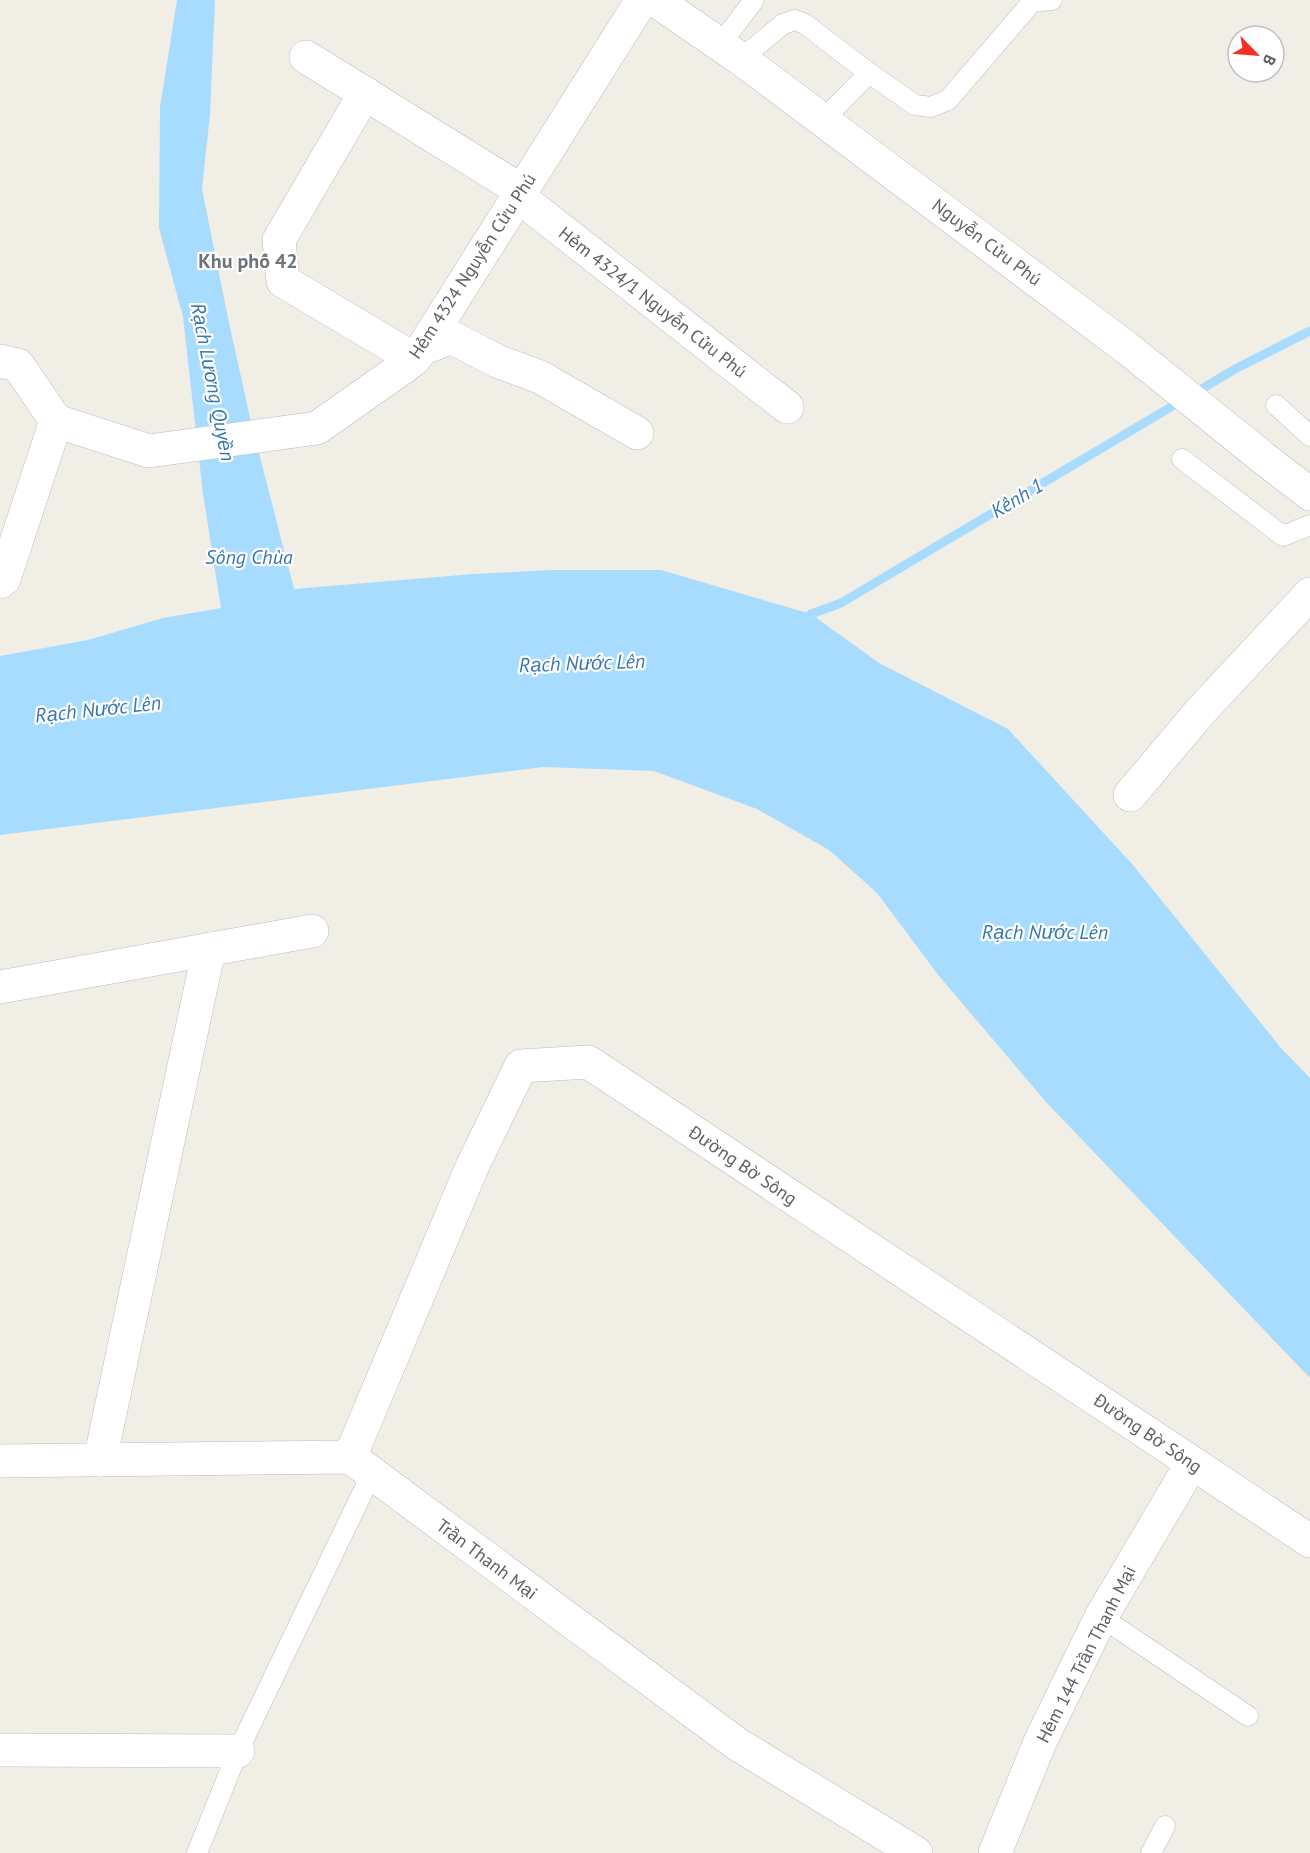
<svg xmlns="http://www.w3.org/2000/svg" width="1310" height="1853" viewBox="0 0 1310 1853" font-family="'PT Sans',sans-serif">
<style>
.water{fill:#a8dcff}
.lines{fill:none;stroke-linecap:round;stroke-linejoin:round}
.stream{stroke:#a8dcff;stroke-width:9}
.service-casing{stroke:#b8bcc0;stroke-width:21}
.minor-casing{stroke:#b8bcc0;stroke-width:34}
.secondary-casing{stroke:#b9bdc3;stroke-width:34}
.service{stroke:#fff;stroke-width:20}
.minor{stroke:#fff;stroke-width:33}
.secondary{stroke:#fff;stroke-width:33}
.labels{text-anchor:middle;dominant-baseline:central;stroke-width:4.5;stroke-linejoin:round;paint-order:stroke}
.street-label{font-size:18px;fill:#5d6267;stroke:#fff}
.neighbourhood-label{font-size:20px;font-weight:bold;fill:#6e7479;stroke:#fff}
.water-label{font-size:20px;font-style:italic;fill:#3977b1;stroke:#fff}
</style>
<rect width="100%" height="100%" fill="#f1eee6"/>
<polygon class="water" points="177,0 215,0 210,114 202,189 228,318 251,422 294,589 473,574 552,570 661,570 811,614 879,663 1008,729 1133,865 1281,1048 1310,1078 1310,1378 1046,1102 939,976 877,893 829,850 757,809 654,771 543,767 0,835 0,656 88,640 163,618 221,608 203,494 183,317 159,228 160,107"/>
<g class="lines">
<g class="stream">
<polyline points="1193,394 1235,369 1310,331"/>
<polyline points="803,623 811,614 841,603 1181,401"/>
</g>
<defs>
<g id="service">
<polyline points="720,45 754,0"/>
<polyline points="741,59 783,24 795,20 805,24 869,73 915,105 931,107 948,100 1032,2 1052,0"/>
<polyline points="823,120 869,73"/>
<polyline points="1276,405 1310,436"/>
<polyline points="1182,459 1283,536 1310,525"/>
<polyline points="1101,1617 1248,1716"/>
<polyline points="197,1853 238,1751 372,1473"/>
<polyline points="1151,1853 1165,1826"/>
</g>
<g id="minor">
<polyline points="306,57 522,191"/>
<polyline points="365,93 279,240 283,281 414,359"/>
<polyline points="518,196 787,407"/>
<polyline points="422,349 451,337 497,361 540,377 637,433"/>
<polyline points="0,361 18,365 56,421 4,579 0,582"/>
<polyline points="56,421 149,451 317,428 405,366 414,359 422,349 642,0"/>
<polyline points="1130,795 1200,712 1310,594"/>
<polyline points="0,987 312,931"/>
<polyline points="350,1457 472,1167 521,1066 588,1062 1310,1541"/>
<polyline points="100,1460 209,949"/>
<polyline points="0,1461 350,1457 737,1744 916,1853"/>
<polyline points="0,1750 238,1751"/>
<polyline points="995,1853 1040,1742 1101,1617 1192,1463"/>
</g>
<polyline id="secondary" points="655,0 741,59 1127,348 1262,457 1310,494"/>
</defs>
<use href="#service" class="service-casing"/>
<use href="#minor" class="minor-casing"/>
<use href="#secondary" class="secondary-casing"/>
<use href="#service" class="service"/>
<use href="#minor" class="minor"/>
<use href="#secondary" class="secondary"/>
</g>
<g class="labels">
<g class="street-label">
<text transform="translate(987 242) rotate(37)">Nguyễn Cửu Phú</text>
<text transform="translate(472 266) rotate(-57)">Hẻm 4324 Nguyễn Cửu Phú</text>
<text transform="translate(653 302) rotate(38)">Hẻm 4324/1 Nguyễn Cửu Phú</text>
<text transform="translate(743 1165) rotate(34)">Đường Bờ Sông</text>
<text transform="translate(1148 1433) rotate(34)">Đường Bờ Sông</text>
<text transform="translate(487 1559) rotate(37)">Trần Thanh Mại</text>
<text transform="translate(1086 1654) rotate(-63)">Hẻm 144 Trần Thanh Mại</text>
</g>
<g class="neighbourhood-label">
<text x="248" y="261">Khu phố 42</text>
</g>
<g class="water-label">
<text transform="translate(213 382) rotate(79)">Rạch Lương Quyền</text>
<text transform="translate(1017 498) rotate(-31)">Kênh 1</text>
<text x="249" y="557">Sông Chùa</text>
<text transform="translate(582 663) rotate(-2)">Rạch Nước Lên</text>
<text transform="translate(98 709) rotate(-6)">Rạch Nước Lên</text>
<text x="1045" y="932">Rạch Nước Lên</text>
</g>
</g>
<g transform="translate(1256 54) rotate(115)"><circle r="28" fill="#ffffff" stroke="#bec0c2" stroke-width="1.5"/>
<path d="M0-4.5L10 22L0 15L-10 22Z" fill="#f63026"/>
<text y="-9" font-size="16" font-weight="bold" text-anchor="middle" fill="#5d6267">B</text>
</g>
</svg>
